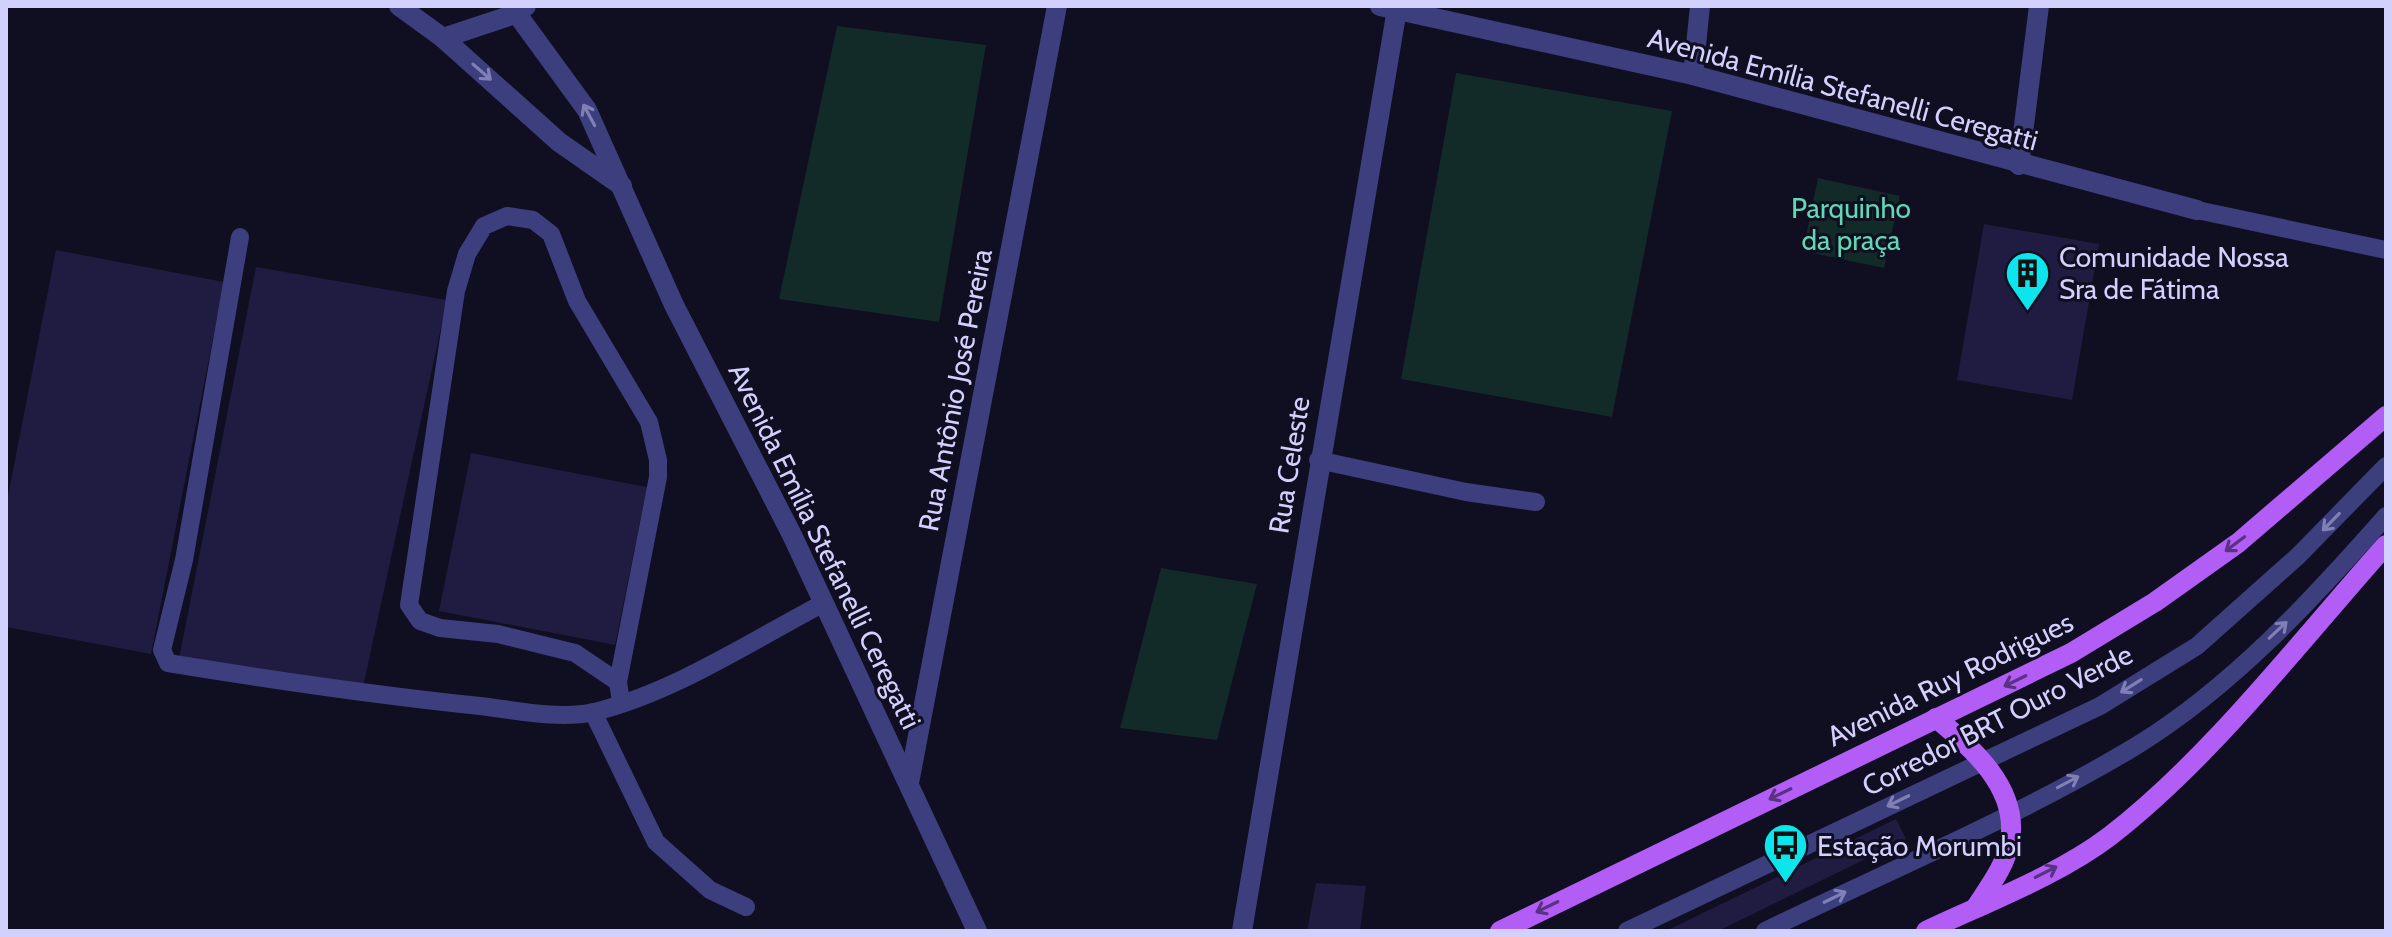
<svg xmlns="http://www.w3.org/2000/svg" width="2392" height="937" viewBox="0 0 2392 937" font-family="Cabin,sans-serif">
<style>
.green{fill:#122a28}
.building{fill:#201b40}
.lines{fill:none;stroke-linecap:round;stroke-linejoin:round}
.service{stroke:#3c3e7d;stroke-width:18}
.minor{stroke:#3c3e7d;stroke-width:20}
.tertiary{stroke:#3c3e7d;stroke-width:20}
.primary{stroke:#b35df7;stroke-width:20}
.oneway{stroke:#8080b7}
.oneway2{stroke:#593281}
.labels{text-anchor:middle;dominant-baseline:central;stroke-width:6;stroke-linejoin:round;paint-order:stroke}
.street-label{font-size:28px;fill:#d2d0fd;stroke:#100e21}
.park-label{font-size:28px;fill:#60d8b3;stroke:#100e21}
.poi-label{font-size:28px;fill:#d2d0fd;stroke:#100e21;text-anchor:start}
</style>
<rect width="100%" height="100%" fill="#100e21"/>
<g class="green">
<polygon points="837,26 986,45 939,322 779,299"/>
<polygon points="1456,73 1672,111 1612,417 1401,379"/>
<polygon points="1818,178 1900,196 1884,268 1803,251"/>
<polygon points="1161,568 1257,584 1217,740 1120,728"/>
</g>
<g class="building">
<polygon points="1984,224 2099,244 2072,400 1957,380"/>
<polygon points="56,250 224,282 151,654 6,627 6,506"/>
<polygon points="256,267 447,300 363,687 179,659"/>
<polygon points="471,453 647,487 615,645 439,611"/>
<polygon points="1896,819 1906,839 1718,931 1666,931"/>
<polygon points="1316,883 1366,886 1360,931 1307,931"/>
</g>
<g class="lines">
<g class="service">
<polyline points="2197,210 2386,250"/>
<path d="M240,237L184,560L162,650L168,663C272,680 375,695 480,706C515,710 559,720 594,712C675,692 751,641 824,603"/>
<polyline points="1318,460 1466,492 1536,502"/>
<polyline points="618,682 658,477 658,460 649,422 577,301 551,234 533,220 507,216 484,226 467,254 456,291 409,605 420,621 440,628 498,634 575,653 618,682 621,702"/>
<polyline points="593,712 656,842 710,890 746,907"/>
<polyline points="1627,931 2100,706 2197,646 2298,556 2386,466"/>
<path d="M1765,931C1888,871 2018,817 2136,746C2232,687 2312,600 2386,516"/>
</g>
<g class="minor">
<polyline points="1380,6 1693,75 2197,210"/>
<polyline points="443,38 518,13 526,6"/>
<polyline points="1693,75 1700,6"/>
<polyline points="2019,165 2039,6"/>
<polyline points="909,783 1057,6"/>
<polyline points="1242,931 1397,9"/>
</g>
<g class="tertiary">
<polyline points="399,6 443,38 559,142 622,186"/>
<polyline points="511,6 587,110 674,305 792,535 977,931"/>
</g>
<g class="primary">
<path d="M1936,718C1972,748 2019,788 2010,841C2006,865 1989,887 1976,907"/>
<polyline points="1500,931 2071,653 2155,602 2238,543 2386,416"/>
<path d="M1926,931C1985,903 2059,875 2110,836C2211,758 2301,640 2386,545"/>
</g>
</g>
<defs><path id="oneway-shaft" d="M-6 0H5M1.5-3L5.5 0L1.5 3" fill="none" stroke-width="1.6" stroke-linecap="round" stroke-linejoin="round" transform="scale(2)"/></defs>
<g class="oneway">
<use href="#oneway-shaft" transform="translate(482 72) rotate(41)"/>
<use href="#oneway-shaft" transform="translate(589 115) rotate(-118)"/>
<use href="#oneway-shaft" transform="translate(2331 522) rotate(134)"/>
<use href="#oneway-shaft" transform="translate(2278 630) rotate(-43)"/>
<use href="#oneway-shaft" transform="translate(2131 686) rotate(148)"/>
<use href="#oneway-shaft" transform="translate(2068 782) rotate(-28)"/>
<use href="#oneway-shaft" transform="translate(1898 801) rotate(154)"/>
<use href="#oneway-shaft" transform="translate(1835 897) rotate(-26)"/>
</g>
<g class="oneway2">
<use href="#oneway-shaft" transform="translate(2235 544) rotate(143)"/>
<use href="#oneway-shaft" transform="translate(2015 681) rotate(154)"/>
<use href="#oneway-shaft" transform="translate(1780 794) rotate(154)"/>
<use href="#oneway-shaft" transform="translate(2046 872) rotate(-27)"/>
<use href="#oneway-shaft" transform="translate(1547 907) rotate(154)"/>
</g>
<defs>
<symbol id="building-pin" viewBox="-11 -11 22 30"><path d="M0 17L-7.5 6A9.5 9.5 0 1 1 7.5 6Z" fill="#0ce5ec" stroke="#100e21"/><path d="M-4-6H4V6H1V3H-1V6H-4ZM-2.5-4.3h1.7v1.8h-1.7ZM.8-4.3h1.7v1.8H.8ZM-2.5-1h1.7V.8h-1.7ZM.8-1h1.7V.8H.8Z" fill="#111"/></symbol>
<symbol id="bus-pin" viewBox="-11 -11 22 30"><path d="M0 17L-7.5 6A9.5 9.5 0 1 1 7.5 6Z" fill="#0ce5ec" stroke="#100e21"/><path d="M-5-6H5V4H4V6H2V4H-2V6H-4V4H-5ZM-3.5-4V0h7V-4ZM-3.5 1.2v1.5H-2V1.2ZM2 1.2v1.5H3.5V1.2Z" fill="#111"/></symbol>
</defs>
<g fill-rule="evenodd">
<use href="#building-pin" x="2002" y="248" width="51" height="69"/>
<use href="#bus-pin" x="1760" y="820" width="51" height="69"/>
</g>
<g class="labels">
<g class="street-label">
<text transform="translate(1843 89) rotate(15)">Avenida Emília Stefanelli Ceregatti</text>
<text transform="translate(955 390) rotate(-79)">Rua Antônio José Pereira</text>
<text transform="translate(1289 465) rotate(-81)">Rua Celeste</text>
<text transform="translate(825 546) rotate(64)">Avenida Emília Stefanelli Ceregatti</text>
<text transform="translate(1950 679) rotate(-26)">Avenida Ruy Rodrigues</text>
<text transform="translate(1997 720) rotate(-27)">Corredor BRT Ouro Verde</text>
</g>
<g class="park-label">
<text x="1851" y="208">Parquinho<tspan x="1851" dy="32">da praça</tspan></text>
</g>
<g class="poi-label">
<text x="2059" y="257">Comunidade Nossa<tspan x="2059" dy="32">Sra de Fátima</tspan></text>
<text x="1817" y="846">Estação Morumbi</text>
</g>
</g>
<rect width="2392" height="937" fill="none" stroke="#d2d0fd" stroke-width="16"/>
</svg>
